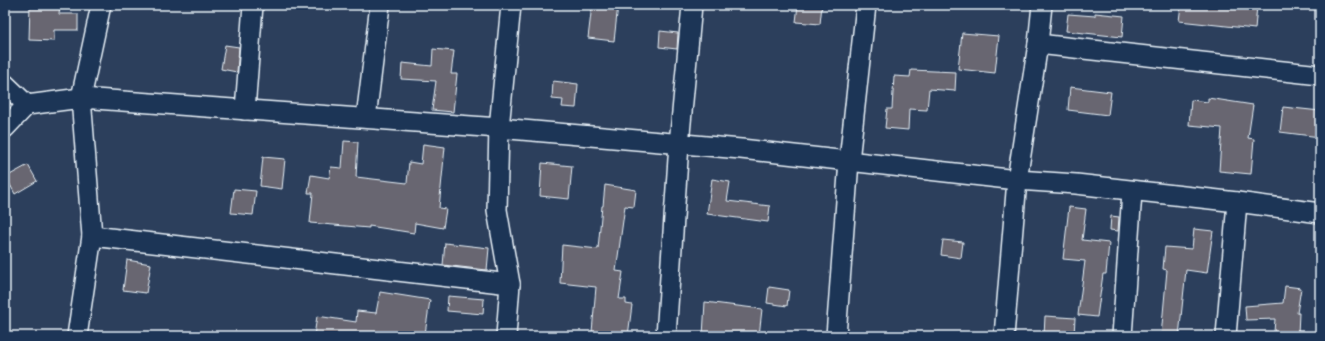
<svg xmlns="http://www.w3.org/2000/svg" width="1325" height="341" viewBox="0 0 1325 341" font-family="Delius,sans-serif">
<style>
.building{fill:#676671;stroke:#e8f1f8}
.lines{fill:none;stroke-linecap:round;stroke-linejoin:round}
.street-casing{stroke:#e8f1f8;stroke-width:22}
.street{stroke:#1d3557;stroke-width:19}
</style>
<rect width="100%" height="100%" fill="#2c3f5c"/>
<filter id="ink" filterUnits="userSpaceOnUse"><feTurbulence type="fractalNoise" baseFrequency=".025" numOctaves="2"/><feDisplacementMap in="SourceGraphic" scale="8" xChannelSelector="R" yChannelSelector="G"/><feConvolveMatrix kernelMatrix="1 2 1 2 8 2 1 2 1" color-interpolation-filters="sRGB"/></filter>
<g filter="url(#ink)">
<g class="building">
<polygon points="30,5 60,5 59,14 78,14 78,30 54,30 54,41 29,40"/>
<polygon points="592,5 618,5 614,41 588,38"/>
<polygon points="798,5 822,5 820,24 796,22"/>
<polygon points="1181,5 1257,5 1255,29 1179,21"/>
<polygon points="1095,13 1124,16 1122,37 1066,31 1068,14 1095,16"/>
<polygon points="660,31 678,33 677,49 659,47"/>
<polygon points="962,33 999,36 995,73 958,69"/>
<polygon points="225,45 239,47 237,72 221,69"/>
<polygon points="433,49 454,51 451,74 457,74 453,112 432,110 436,81 401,79 402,63 432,66"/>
<polygon points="911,70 956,72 955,91 929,89 927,110 909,109 908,130 885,128 887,109 892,109 894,76 910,77"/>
<polygon points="553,81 578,84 576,108 562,107 563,100 552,99"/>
<polygon points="1070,87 1111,92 1108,115 1068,110"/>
<polygon points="1208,98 1253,105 1248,138 1254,139 1251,174 1219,171 1222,128 1189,125 1191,100 1208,102"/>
<polygon points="1283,107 1320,111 1320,137 1280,132"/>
<polygon points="344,141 358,142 356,177 407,183 409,162 421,164 423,144 445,147 439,208 446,209 443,228 415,223 414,233 369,226 369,228 310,223 313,193 308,193 311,175 329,178 331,167 342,168"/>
<polygon points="263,157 285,159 282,189 260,186"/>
<polygon points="542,163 572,166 569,199 540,196"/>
<polygon points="28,165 37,181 15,194 6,177"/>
<polygon points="712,179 730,182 727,201 770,206 768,222 707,214"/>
<polygon points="605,185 636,190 634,207 625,206 616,271 623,272 619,299 626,299 626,304 632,305 628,336 616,336 592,332 596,287 560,283 562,245 598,249 602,206 603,206"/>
<polygon points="234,189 256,191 253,215 231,213"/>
<polygon points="1069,207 1086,209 1082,240 1109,243 1106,274 1103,274 1097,317 1078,315 1085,261 1063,259"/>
<polygon points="1111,216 1119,217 1118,231 1110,230"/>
<polygon points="1194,229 1213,231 1207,273 1186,270 1179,336 1161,336 1167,270 1163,269 1165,247 1192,249"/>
<polygon points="943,240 963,242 961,258 941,255"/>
<polygon points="445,243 489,248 487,270 443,265"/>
<polygon points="127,260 151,264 146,293 123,290"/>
<polygon points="1285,286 1301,288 1297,313 1299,313 1298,334 1274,332 1275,319 1246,320 1245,306 1283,303"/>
<polygon points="769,287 789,290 787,306 767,303"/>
<polygon points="380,292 430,300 425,334 420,333 419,336 314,336 317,316 356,322 357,311 376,313"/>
<polygon points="448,296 484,299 483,314 447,311"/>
<polygon points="705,302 762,309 759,336 703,336"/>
<polygon points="1045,316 1075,318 1074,336 1044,336"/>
</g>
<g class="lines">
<defs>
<g id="street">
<polyline points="1038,44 1320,75"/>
<polyline points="5,84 27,105"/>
<polyline points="245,110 253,5"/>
<polyline points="366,118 380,5"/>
<polyline points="5,128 27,105 81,98 499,128 741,149 1017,180 1076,184 1237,202 1320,213"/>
<polyline points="92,236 510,284"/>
<polyline points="77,336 92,236 81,98 101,5"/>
<polyline points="506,336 510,284 497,210 499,128 511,5"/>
<polyline points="666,336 679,144 692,5"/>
<polyline points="836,336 849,161 866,5"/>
<polyline points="1004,336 1017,180 1038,44 1042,5"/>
<polyline points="1122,336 1132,192"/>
<polyline points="1226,336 1237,202"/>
</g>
</defs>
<use href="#street" class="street-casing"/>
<use href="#street" class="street"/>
</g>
</g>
<rect width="1325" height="341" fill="none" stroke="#1d3557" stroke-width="20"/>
<rect x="10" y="10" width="1305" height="321" fill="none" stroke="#e8f1f8" stroke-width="1.5" filter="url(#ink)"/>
</svg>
